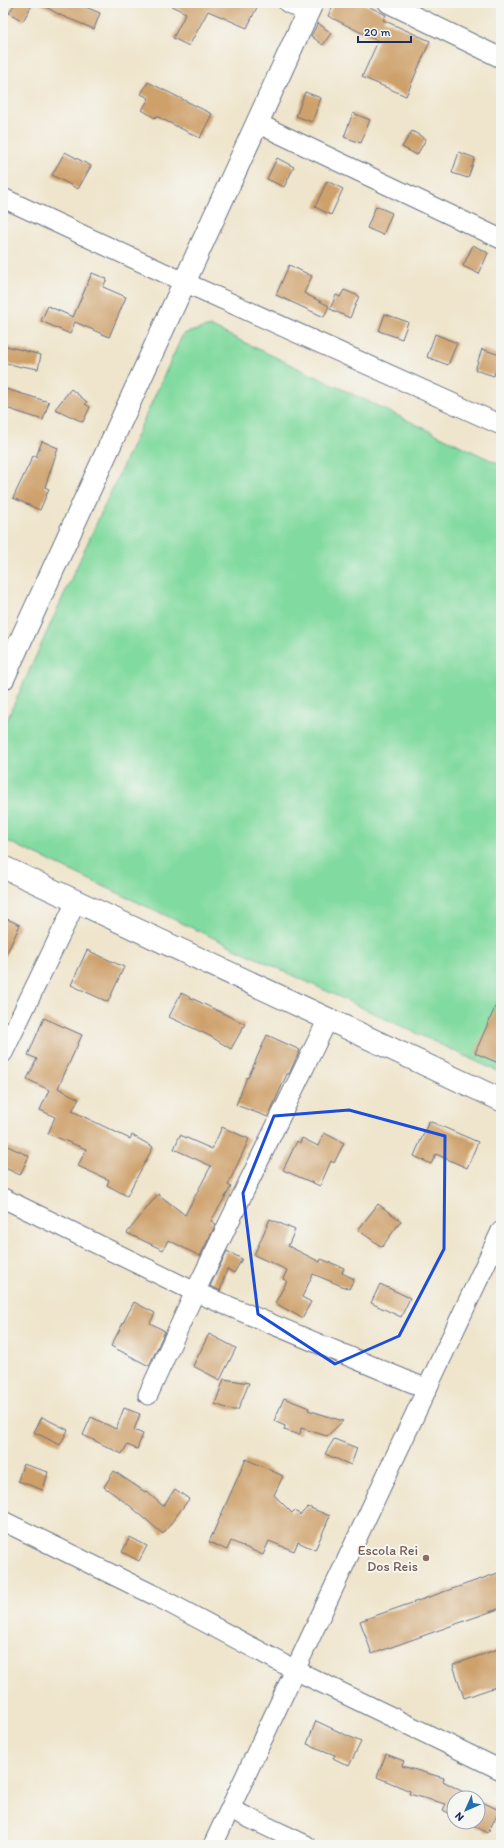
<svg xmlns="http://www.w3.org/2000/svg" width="504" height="1848" viewBox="0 0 504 1848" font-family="Itim,sans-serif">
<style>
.green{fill:#81da9f;stroke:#4e847e}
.building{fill:#cea06b}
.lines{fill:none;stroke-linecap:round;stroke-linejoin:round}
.minor-casing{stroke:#656f84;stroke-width:21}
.tertiary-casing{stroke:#656f84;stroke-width:24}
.minor{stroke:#fff;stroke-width:19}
.tertiary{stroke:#fff;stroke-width:22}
.marked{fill:none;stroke:#1d4ed8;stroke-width:3;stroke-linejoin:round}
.education-dot{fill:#8d6e63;stroke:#f6f6f2;stroke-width:1.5}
.labels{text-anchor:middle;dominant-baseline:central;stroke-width:4;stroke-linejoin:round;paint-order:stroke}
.education-label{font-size:14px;fill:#785e54;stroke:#f6f6f2;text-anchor:end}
</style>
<rect width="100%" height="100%" fill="#f6f6f2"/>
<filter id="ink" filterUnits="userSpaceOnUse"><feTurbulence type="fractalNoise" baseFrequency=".025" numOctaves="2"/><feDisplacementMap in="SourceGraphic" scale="8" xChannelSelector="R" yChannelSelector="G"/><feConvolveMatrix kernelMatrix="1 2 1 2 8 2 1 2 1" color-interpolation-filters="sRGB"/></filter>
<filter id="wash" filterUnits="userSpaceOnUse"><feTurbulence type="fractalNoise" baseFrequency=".012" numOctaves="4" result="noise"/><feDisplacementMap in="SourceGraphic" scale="16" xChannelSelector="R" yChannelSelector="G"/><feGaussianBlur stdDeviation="0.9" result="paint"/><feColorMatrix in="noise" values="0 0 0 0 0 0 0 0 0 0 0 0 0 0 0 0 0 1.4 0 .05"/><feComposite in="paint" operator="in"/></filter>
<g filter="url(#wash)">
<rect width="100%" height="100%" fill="#efe5cc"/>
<polygon class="green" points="210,326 501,465 501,1073 3,839 3,728 183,334"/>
<g id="blocks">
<g class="building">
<polygon points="15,3 33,3 23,21 9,13"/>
<polygon points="39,3 76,3 100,13 94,29 60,15"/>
<polygon points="165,3 259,3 247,28 208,11 189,46 173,38 186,13"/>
<polygon points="334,3 362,3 386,15 383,20 430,41 406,96 362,77 378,41 328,16"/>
<polygon points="318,23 331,33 323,45 311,36"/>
<polygon points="148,82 212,114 200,138 156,116 155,118 142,110 149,98 141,94"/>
<polygon points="305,92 321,98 312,122 296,116"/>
<polygon points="353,113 370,120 361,143 344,137"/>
<polygon points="412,131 426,139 417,155 402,147"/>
<polygon points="65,152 91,166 78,189 52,175"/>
<polygon points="459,152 475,158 468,178 452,173"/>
<polygon points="277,158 294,167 284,187 267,179"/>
<polygon points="327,181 343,189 331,215 315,207"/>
<polygon points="376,206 392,213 383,235 367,228"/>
<polygon points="473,245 488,253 479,274 463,266"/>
<polygon points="289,265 312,276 304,293 329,306 324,317 276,295"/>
<polygon points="92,273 107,279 103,287 126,297 109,337 75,322 70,334 41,321 48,306 73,317"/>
<polygon points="344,290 359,296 350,318 330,309 336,295 340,297"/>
<polygon points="385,314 408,322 402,339 379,331"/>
<polygon points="435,334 457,343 448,365 427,357"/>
<polygon points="6,346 41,355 38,369 22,366 21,367 3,362"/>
<polygon points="482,349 500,355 494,376 475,370"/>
<polygon points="6,389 49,402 43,420 3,407"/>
<polygon points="71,389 87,402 85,404 90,407 83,422 55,409"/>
<polygon points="42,441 58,448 45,487 49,489 40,510 13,498 33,456 36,457"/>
<polygon points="3,917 20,925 3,961"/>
<polygon points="87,950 124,967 108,1002 71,985"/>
<polygon points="181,993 245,1024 231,1049 210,1036 169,1017"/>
<polygon points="501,994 501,1064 475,1053"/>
<polygon points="44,1018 82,1035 58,1088 79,1099 72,1111 130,1139 132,1135 153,1147 127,1196 107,1185 109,1180 78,1166 86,1149 48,1134 55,1117 40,1110 49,1090 27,1079 37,1059 28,1055"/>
<polygon points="267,1035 300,1050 289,1074 287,1074 268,1117 236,1105 247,1077 248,1078"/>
<polygon points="429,1121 478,1142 467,1168 436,1154 431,1164 414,1156"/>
<polygon points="222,1127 249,1139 228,1185 231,1187 211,1221 216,1224 200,1256 168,1240 163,1250 127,1233 158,1194 185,1215 211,1166 174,1149 180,1135 212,1149"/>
<polygon points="324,1133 344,1143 334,1163 331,1161 320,1186 283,1170 297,1141 300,1143 302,1138 318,1146"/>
<polygon points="3,1144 29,1156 20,1175 3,1167"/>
<polygon points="378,1204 401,1221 382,1247 358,1230"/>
<polygon points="270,1219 295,1230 288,1246 320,1262 321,1259 344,1268 342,1273 354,1279 349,1289 313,1274 302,1297 311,1302 302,1318 275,1303 287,1281 283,1279 287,1270 254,1255"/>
<polygon points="227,1251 242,1259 234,1273 227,1269 220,1291 210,1286"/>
<polygon points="380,1284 410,1298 401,1317 371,1303"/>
<polygon points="134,1302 155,1313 150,1323 165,1331 149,1366 111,1346"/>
<polygon points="209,1334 236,1348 220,1380 193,1366"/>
<polygon points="224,1379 249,1383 238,1410 232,1410 215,1404"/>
<polygon points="284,1398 309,1408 308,1410 343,1421 327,1436 301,1428 300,1434 297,1434 284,1430 285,1426 274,1421"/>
<polygon points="124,1408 140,1414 134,1430 143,1434 137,1449 127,1445 122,1454 83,1435 91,1417 116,1429"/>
<polygon points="42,1417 68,1430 60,1445 34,1432"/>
<polygon points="334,1439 357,1448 351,1465 325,1454"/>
<polygon points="246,1459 283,1476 274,1495 292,1513 295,1510 300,1515 308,1507 330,1516 315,1550 298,1542 294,1551 269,1541 263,1555 231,1541 227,1550 209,1542"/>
<polygon points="23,1464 48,1472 43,1490 18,1481"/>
<polygon points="114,1471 145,1492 146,1491 163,1506 175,1489 189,1499 163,1534 129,1505 104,1487"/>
<polygon points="130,1537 147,1546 139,1561 122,1552"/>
<polygon points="501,1572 501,1608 372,1654 360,1621"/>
<polygon points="501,1648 501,1685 464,1698 453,1665"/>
<polygon points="316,1721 361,1742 349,1766 333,1758 335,1755 307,1744"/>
<polygon points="386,1754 404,1761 402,1766 444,1778 443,1781 474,1798 454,1798 454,1816 443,1810 446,1804 409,1794 410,1791 377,1777"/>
<polygon points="478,1800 499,1810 488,1833 466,1822 478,1822"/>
</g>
</g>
</g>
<g filter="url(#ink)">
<use href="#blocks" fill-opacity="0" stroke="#656f84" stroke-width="1"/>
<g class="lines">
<defs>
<g id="minor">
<polyline points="288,3 308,12"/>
<polyline points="388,3 501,58"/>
<polyline points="257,123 501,239"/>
<polyline points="3,198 184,282 501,425"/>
<polyline points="3,1053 76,902"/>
<polyline points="3,1198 195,1292 427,1389"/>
<polyline points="148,1395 195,1292 328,1019"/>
<polyline points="3,1521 156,1596 295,1670 501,1770"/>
<polyline points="230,1809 306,1845"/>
<polyline points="213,1845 501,1231"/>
</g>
<g id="tertiary">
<polyline points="3,679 312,3"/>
<polyline points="3,867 501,1100"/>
</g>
</defs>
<use href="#minor" class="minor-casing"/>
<use href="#tertiary" class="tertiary-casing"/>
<use href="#minor" class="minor"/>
<use href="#tertiary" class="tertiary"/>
</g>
</g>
<path class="marked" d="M349,1110L445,1136L444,1249L399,1336L335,1364L258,1314L243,1193L274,1116Z"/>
<circle class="education-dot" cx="426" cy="1558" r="4"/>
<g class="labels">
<g class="education-label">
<text x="418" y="1550">Escola Rei<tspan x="418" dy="16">Dos Reis</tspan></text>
</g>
</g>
<rect width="504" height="1848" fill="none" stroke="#f6f6f2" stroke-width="16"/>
<g transform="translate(466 1810) rotate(225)"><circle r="19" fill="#f6f6f2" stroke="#9ea6b7"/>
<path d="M0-3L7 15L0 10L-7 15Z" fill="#1f6fb2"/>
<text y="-6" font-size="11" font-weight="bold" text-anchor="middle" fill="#1b2f5e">N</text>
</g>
<path d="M358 36v6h53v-6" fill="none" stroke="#1b2f5e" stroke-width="2"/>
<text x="364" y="36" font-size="12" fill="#1b2f5e" stroke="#f6f6f2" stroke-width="3" paint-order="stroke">20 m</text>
</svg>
